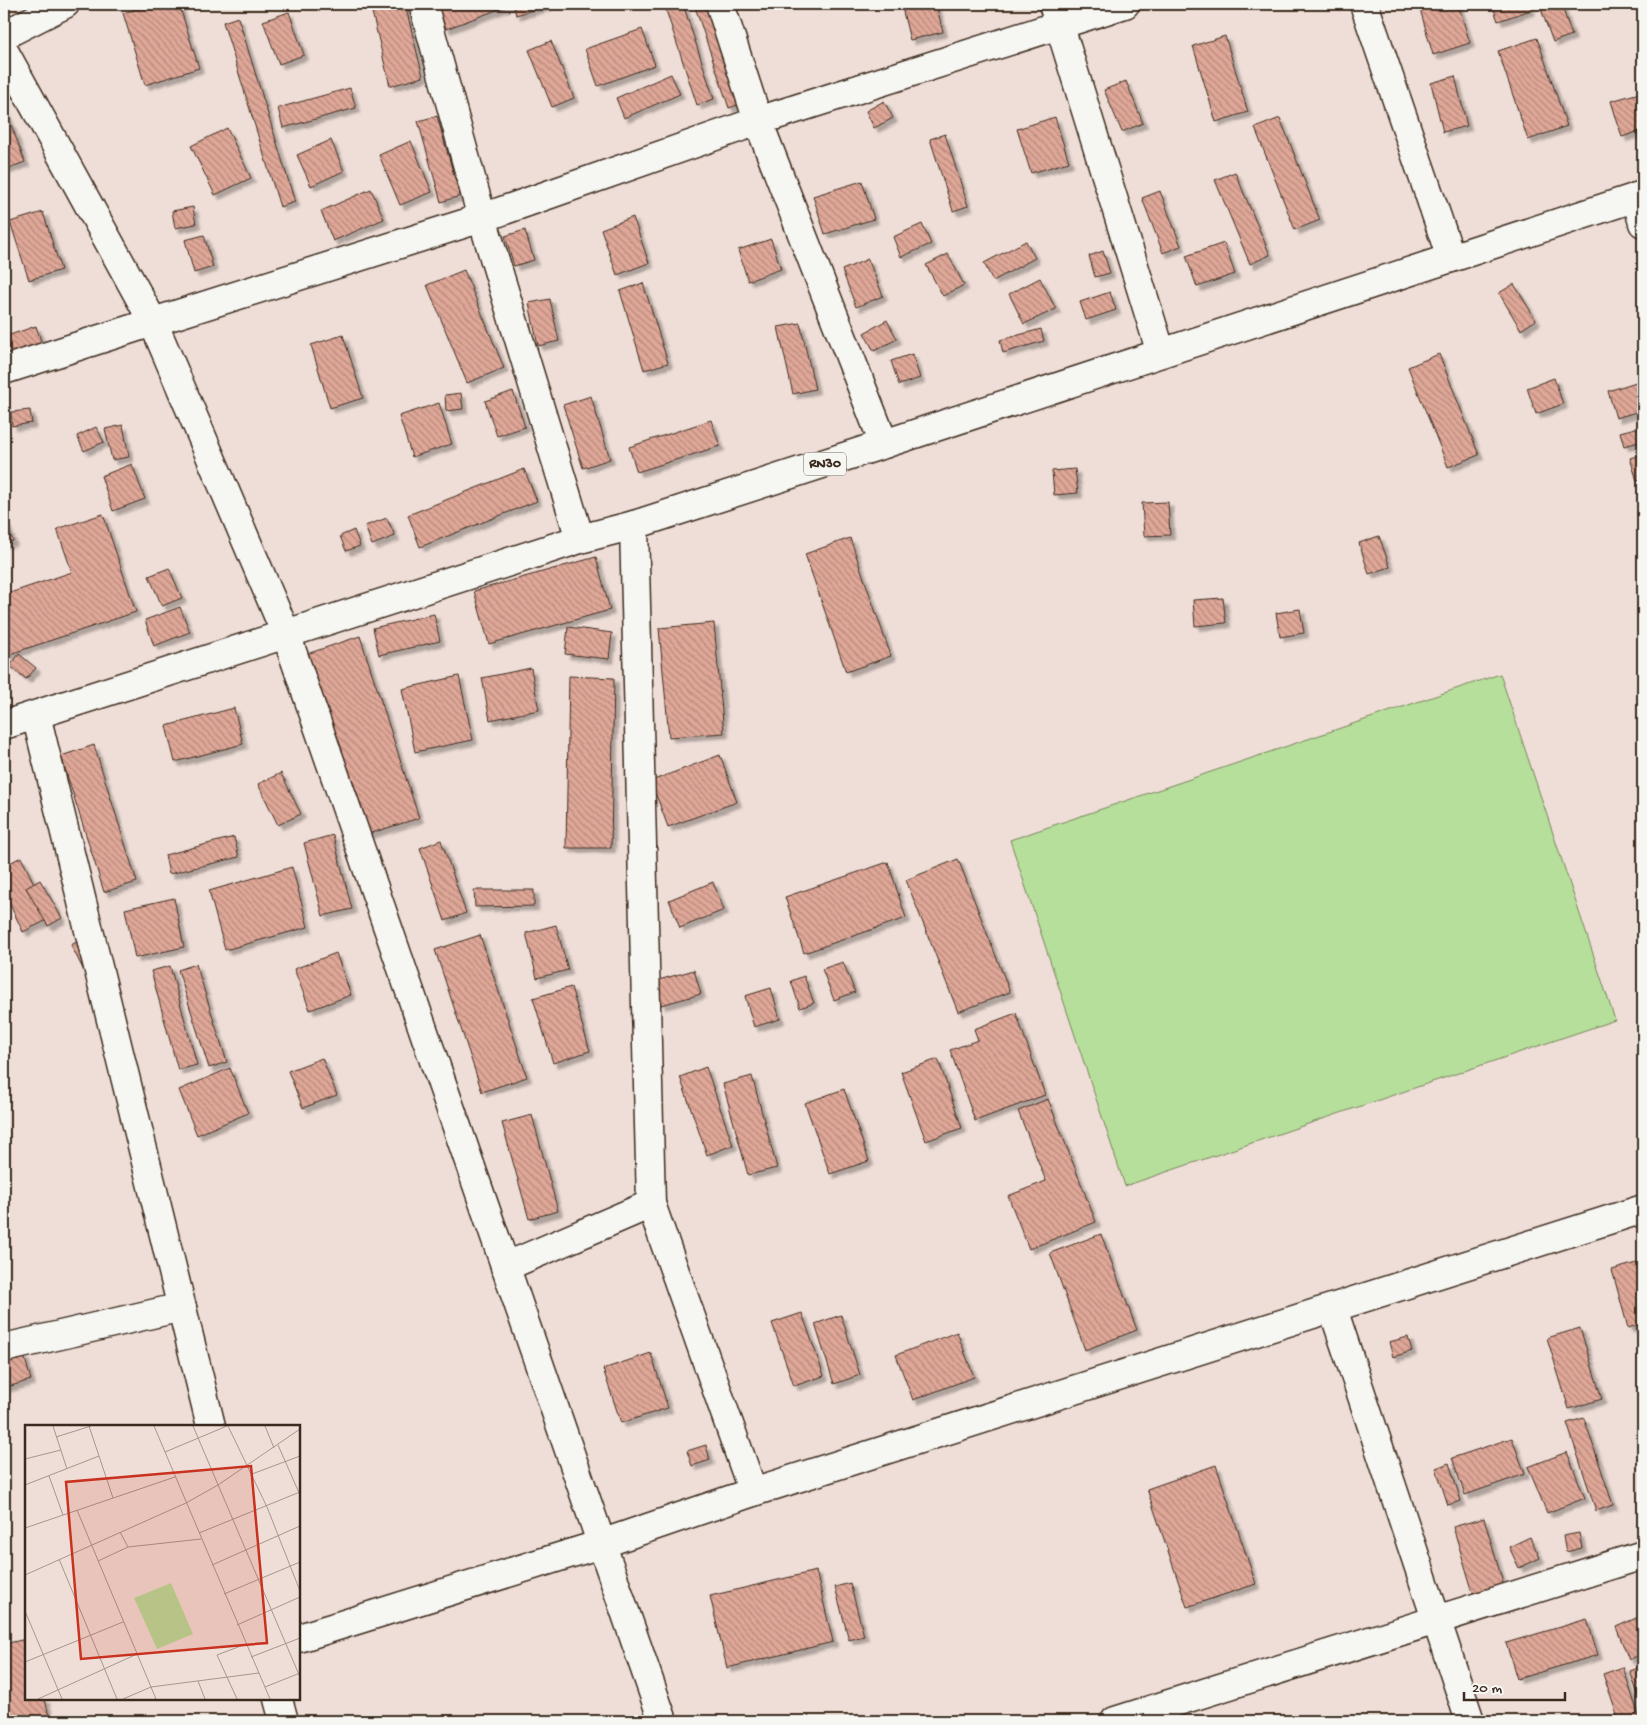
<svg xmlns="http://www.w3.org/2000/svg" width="1647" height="1725" viewBox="0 0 1647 1725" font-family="'Gochi Hand',sans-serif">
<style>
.pitch{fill:#b6df9b;stroke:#78845c}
.building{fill:url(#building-back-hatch);stroke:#3b2a1e;filter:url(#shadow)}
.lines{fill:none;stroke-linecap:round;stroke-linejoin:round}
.minor-casing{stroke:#3b2a1e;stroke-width:31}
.major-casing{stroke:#3b2a1e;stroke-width:31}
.minor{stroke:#f6f6f2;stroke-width:28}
.major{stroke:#f6f6f2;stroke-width:28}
.labels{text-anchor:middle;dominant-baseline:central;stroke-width:4;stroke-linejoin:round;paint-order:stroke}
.shield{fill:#f6f6f2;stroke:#73675e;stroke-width:1}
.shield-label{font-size:14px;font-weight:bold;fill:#3b2a1e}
.inset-road{fill:none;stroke:#a7968d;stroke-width:1}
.view{fill:#c8321e;fill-opacity:0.15;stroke:#c8321e;stroke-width:2.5}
.inset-edge{fill:none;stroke:#3b2a1e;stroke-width:2.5}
</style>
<defs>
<pattern id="building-back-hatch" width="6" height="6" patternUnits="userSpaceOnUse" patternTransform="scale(1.25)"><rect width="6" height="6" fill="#dfa798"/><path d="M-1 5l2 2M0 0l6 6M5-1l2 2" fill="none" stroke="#b6887b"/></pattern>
<filter id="shadow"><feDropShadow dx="4.5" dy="4.5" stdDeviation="1" flood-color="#0004"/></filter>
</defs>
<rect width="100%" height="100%" fill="#efded7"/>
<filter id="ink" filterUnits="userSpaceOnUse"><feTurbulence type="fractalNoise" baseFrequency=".02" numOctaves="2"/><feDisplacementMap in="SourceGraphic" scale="10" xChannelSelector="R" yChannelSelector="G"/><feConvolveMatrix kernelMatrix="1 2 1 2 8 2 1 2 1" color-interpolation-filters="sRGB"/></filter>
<g filter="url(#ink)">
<polygon class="pitch" points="1500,674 1615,1020 1125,1186 1010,840"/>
<g class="building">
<polygon points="153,4 179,4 199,68 145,85 123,13"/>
<polygon points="370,4 405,4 423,77 390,86"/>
<polygon points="437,4 509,4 510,5 446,29"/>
<polygon points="513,4 546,4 547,6 516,15"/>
<polygon points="664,4 683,4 714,99 697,105"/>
<polygon points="694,4 713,4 746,102 729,108"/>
<polygon points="901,4 936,4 943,32 910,40"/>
<polygon points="1437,4 1458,4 1470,43 1433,55 1420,9"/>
<polygon points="1492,4 1528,4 1531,10 1498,21"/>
<polygon points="1539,4 1561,4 1572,35 1553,42"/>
<polygon points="289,12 304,55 279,64 263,21"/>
<polygon points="238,17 295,202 280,207 223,22"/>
<polygon points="642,29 655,65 598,86 585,49"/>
<polygon points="1225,36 1248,112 1216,122 1193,46"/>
<polygon points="1537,38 1567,126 1528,140 1498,51"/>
<polygon points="551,41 574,98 552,107 529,50"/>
<polygon points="671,74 680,94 624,118 616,98"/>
<polygon points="1455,76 1467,126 1443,132 1431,83"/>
<polygon points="1126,81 1143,123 1122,132 1104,90"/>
<polygon points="350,88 356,108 283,128 278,108"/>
<polygon points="1643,92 1643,130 1622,137 1611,101"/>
<polygon points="884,101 893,118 874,128 866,111"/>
<polygon points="4,106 25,162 4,170"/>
<polygon points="437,116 460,196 441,202 418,121"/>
<polygon points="1055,117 1069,162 1031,173 1017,129"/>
<polygon points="1280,118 1320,220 1295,230 1255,128"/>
<polygon points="227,128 251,178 215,195 191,146"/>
<polygon points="945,134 968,206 953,211 930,139"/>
<polygon points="331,140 344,171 311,186 297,155"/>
<polygon points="411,141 432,192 400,205 379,155"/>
<polygon points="1235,172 1270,255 1250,264 1215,180"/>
<polygon points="862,181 874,219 825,234 813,196"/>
<polygon points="371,189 384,219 333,241 321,211"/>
<polygon points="1160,191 1181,246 1163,253 1142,198"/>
<polygon points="193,207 196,224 175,228 172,211"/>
<polygon points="43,212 61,270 29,280 10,222"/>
<polygon points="633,217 649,263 617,275 601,229"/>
<polygon points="922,224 931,244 901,257 893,237"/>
<polygon points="525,230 534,260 514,266 505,236"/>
<polygon points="204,235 213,267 194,273 185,240"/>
<polygon points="771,239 781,269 748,281 738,250"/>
<polygon points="1026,241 1035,258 993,281 984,263"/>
<polygon points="1224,243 1235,274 1197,287 1186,256"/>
<polygon points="1103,251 1110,273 1095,277 1089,256"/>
<polygon points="948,254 964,285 943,296 926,265"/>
<polygon points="868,259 883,296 856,307 842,270"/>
<polygon points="464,270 504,368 467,383 427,285"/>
<polygon points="1040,278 1056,309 1024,324 1009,294"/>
<polygon points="643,283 668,363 644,370 620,291"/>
<polygon points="1514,284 1536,320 1521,330 1499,293"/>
<polygon points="1110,292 1116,310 1086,320 1080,302"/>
<polygon points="550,299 559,341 538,346 529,303"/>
<polygon points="887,320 897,339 874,351 864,333"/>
<polygon points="800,323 815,389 793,394 778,327"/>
<polygon points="36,326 42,344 5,356 4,337"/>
<polygon points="1041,329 1044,341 1003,353 1000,340"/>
<polygon points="343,335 363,398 330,408 311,345"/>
<polygon points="912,354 920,378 899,385 891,361"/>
<polygon points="1439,354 1479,455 1448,467 1408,367"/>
<polygon points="1554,378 1563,404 1536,414 1527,388"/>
<polygon points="1636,382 1643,410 1616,418 1608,391"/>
<polygon points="513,391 525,427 497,436 485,401"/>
<polygon points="461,393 463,409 446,411 445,395"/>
<polygon points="591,396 610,459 583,468 563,405"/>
<polygon points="439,403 452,444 412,457 399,416"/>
<polygon points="30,410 32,423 12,426 11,412"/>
<polygon points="711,420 720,446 637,472 629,447"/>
<polygon points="123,425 129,457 112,460 105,429"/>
<polygon points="1643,426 1643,441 1624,446 1620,432"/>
<polygon points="96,427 104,442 84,451 77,436"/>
<polygon points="1643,454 1643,479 1637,481 1630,458"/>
<polygon points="132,464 145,499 113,511 101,476"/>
<polygon points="524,469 537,501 420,547 408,515"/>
<polygon points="1075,469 1078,493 1054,495 1052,471"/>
<polygon points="1168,502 1170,535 1144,536 1142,503"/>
<polygon points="103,514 136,612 4,656 4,595 72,572 57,529"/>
<polygon points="4,518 13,541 4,544"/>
<polygon points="387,518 395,536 372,545 365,526"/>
<polygon points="354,530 360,546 346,551 340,536"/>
<polygon points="1379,536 1390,567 1369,574 1359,543"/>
<polygon points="850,538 891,656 846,672 805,554"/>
<polygon points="596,557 610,610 489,644 474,591"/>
<polygon points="169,568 182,598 162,606 149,576"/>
<polygon points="1223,598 1226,623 1195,626 1193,600"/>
<polygon points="180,607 190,632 154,646 145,620"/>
<polygon points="1300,609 1304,633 1280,637 1276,613"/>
<polygon points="434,614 440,641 379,655 373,628"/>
<polygon points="714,623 724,733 669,737 659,628"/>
<polygon points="568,627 612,633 609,659 565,654"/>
<polygon points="360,636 419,818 362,836 304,655"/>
<polygon points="19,654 36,668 26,679 10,666"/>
<polygon points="531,668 539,710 490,720 482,678"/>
<polygon points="459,676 473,740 415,752 402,689"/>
<polygon points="569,676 614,678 611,848 566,848"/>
<polygon points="234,708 243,744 175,762 166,726"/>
<polygon points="94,745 137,882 104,892 61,756"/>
<polygon points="720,755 737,802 668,827 651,781"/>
<polygon points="281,773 301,814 278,825 258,784"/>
<polygon points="333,835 352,909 323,916 304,843"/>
<polygon points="234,837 239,857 169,874 165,855"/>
<polygon points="441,840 466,913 445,921 420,848"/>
<polygon points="21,857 51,918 23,932 4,892 4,866"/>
<polygon points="958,859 1010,992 958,1012 906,880"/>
<polygon points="888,862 906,918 804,953 785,897"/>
<polygon points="292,867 308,927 225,950 209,891"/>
<polygon points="40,880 62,918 48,926 26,888"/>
<polygon points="713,882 724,910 680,928 669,900"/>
<polygon points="474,890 534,890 534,906 475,907"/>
<polygon points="174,898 184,947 135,958 125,909"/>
<polygon points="556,925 568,970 537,978 526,933"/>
<polygon points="480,935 527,1077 482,1092 435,950"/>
<polygon points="80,940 91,985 71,945"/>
<polygon points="336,953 351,995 310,1010 294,969"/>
<polygon points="843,962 855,992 834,1000 822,969"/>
<polygon points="196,964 227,1062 209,1068 178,970"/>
<polygon points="170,966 197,1065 178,1070 151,971"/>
<polygon points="694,970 701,994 661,1005 655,981"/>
<polygon points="804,976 814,1003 800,1008 791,981"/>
<polygon points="571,987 590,1051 553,1063 533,998"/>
<polygon points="771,988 780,1019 754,1027 745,996"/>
<polygon points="1016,1013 1045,1095 975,1121 950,1050 978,1040 974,1029"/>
<polygon points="322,1058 337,1095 303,1108 288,1071"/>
<polygon points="938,1059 962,1128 926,1141 901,1072"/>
<polygon points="706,1067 733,1145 707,1155 680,1077"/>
<polygon points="230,1068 248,1113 197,1135 179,1090"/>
<polygon points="752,1076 777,1168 748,1175 723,1084"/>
<polygon points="844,1089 869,1161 830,1174 805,1103"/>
<polygon points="1048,1099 1096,1222 1029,1249 1008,1196 1046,1181 1018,1111"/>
<polygon points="532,1115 558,1211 529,1219 502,1123"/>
<polygon points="1101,1234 1137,1330 1085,1350 1050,1253"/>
<polygon points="1643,1261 1643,1323 1628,1328 1612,1270"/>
<polygon points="802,1313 824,1376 794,1386 772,1323"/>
<polygon points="841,1315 860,1375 834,1384 815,1324"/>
<polygon points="1580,1328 1602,1399 1569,1409 1547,1338"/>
<polygon points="957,1332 974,1377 913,1400 896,1355"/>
<polygon points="1408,1337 1412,1351 1393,1357 1389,1342"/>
<polygon points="651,1353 668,1408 621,1423 603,1369"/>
<polygon points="24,1355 31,1380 4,1388 4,1361"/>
<polygon points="1584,1418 1613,1505 1596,1511 1567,1423"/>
<polygon points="1512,1438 1525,1474 1465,1495 1452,1458"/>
<polygon points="706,1445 710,1460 692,1466 687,1451"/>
<polygon points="1567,1452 1585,1498 1547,1513 1528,1467"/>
<polygon points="1449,1463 1461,1501 1448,1505 1436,1468"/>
<polygon points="1216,1465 1256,1584 1187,1607 1147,1489"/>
<polygon points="1484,1518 1505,1590 1475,1599 1453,1527"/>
<polygon points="1579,1533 1582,1548 1566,1552 1563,1536"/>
<polygon points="1530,1537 1540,1558 1519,1568 1509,1547"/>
<polygon points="816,1571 833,1642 727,1668 710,1596"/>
<polygon points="850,1583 864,1636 849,1640 835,1587"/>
<polygon points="1643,1615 1643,1653 1629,1660 1616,1627"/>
<polygon points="1587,1619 1598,1655 1517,1679 1506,1643"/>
<polygon points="26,1639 26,1699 45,1699 50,1721 4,1721 4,1644"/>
<polygon points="1643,1666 1643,1710 1630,1671"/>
<polygon points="1623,1667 1640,1720 1637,1721 1619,1721 1603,1674"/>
</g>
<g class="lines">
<defs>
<g id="minor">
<polyline points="423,4 482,218 580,539"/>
<polyline points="720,4 758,121 884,444"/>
<polyline points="1053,4 1161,353"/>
<polyline points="1364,4 1451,258"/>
<polyline points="4,35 65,4"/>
<polyline points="4,51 153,322 286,634 663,1721"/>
<polyline points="1636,197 1643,223"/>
<polyline points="4,370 153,322 482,218 758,121 1125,4"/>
<polyline points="634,525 651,1204 753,1492"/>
<polyline points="36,715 211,1426"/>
<polyline points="505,1267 651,1204"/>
<polyline points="1333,1309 1470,1721"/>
<polyline points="4,1348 182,1307"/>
<polyline points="299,1638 601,1544 753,1492 1643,1209"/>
<polyline points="278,1699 284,1721"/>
<polyline points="1115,1721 1643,1555"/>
</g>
<polyline id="major" points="4,725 580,539 634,525 884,444 1643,195"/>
</defs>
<use href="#minor" class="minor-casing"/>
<use href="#major" class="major-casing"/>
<use href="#minor" class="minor"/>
<use href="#major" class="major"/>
</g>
</g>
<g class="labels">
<rect class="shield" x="804" y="452.5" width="42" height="23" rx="4"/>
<g class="shield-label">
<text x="825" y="464">RN30</text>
</g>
</g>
<g transform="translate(25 1425)">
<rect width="275" height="275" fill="#efded7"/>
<path d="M146,158L168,209L132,224L109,173Z" fill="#b6df9b"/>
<path class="inset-road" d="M28,1L42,44M64,1L88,73M129,1L245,274M168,1L275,252M203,1L242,82L275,166M240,1L249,23M31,12L66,1M253,20L275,70M140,27L202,1M0,34L36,25M227,49L275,31M24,51L38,90M0,60L74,31M52,85L131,274M0,103L150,52M95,107L103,122M174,108L275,67M34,134L92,274M73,136L103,122L176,114M187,140L275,101M0,150L161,78L193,60L275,4M199,169L275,137M0,186L37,274M212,200L275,172M226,232L275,213M0,237L98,197M173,256L180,274M240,262L275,248M13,274L112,229M98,274L126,262L234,248M212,274L192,230L221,219"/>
<path class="view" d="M226,41L242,218L56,234L41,57Z"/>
<rect width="275" height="275" class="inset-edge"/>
</g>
<rect width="1647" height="1725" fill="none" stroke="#f6f6f2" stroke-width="20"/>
<rect x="10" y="10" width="1627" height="1705" fill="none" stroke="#3b2a1e" stroke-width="2" filter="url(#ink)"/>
<path d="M1464 1692v8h101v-8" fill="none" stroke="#3b2a1e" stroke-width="2.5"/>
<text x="1472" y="1692" font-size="15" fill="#3b2a1e" stroke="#f6f6f2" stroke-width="4" paint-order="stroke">20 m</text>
</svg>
